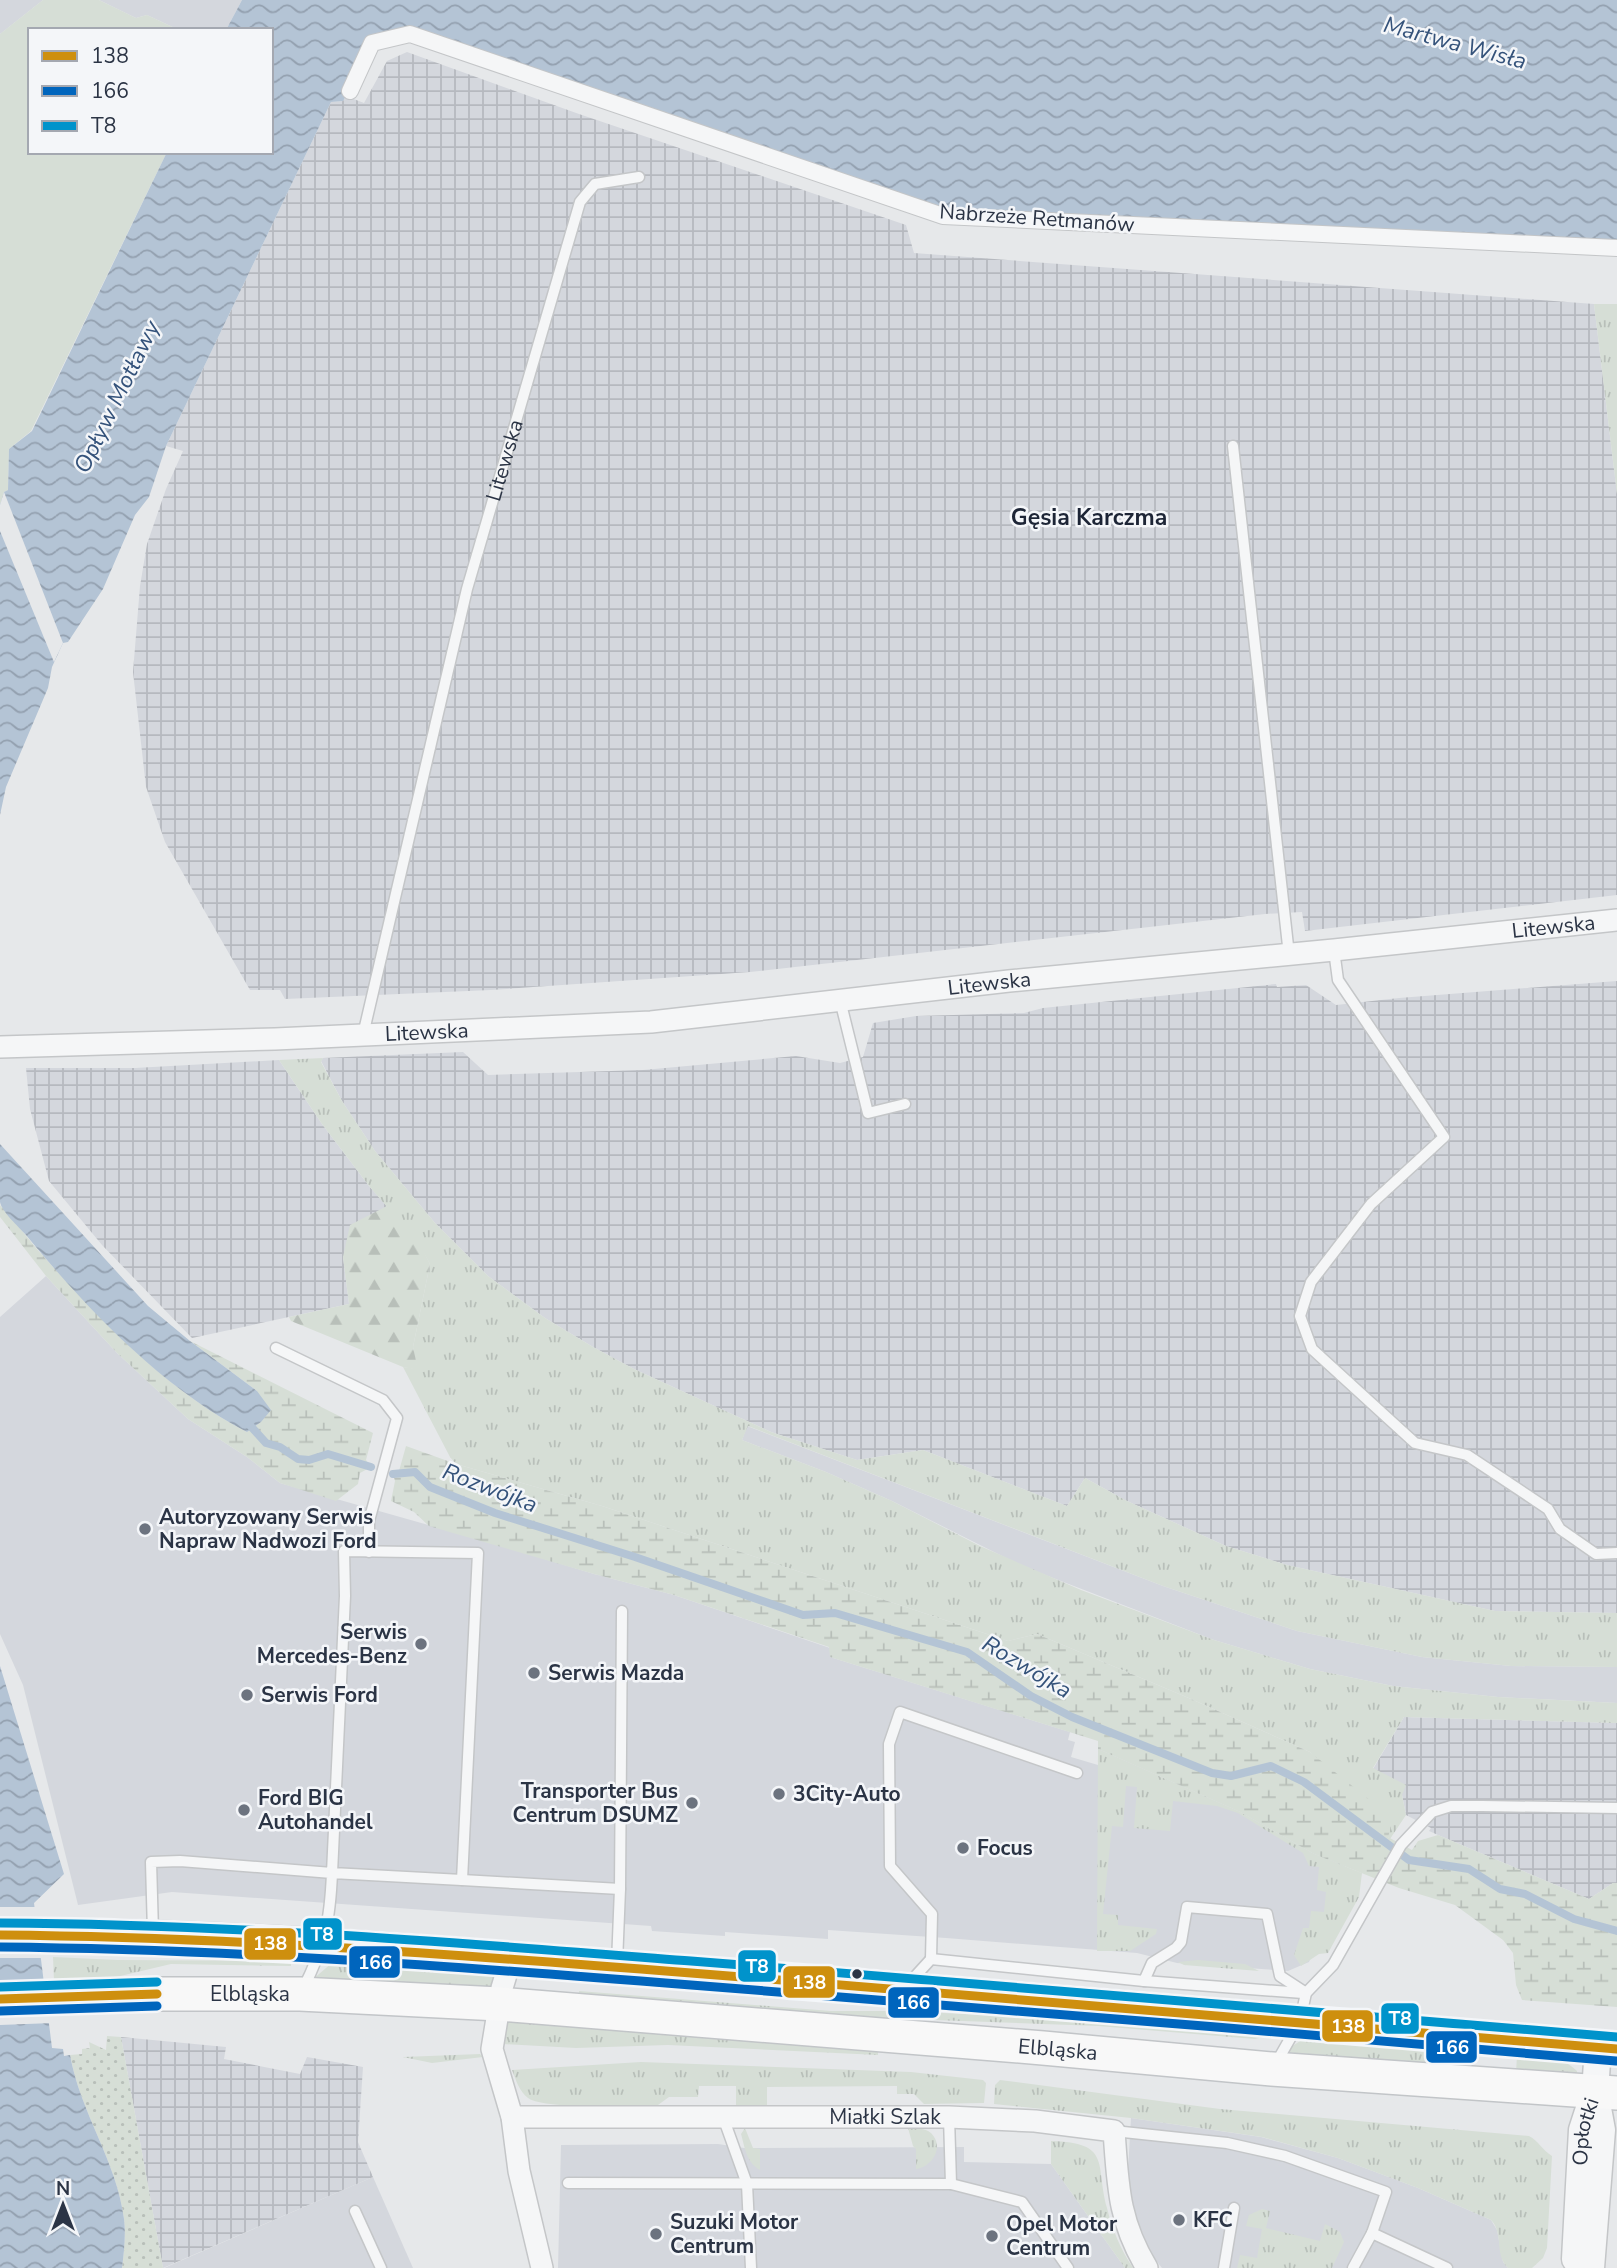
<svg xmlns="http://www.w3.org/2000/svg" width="1617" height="2268" viewBox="0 0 1617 2268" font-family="'Nunito Sans',sans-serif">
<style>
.built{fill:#d4d7dd}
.industrial{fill:url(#industrial-grid)}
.grass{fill:url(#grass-tufts)}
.forest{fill:url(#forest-firs)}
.wetland{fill:url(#wetland-marsh)}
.park{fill:url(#park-dots)}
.pitch{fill:#d6ded6}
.water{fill:url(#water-waves)}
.pier{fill:#e6e8ea}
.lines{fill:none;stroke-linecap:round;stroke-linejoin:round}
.stream{stroke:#b4c4d5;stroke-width:8}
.service-casing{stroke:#c4c6c8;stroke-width:13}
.pedestrian-casing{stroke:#c4c6c8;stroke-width:18}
.minor-casing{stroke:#c4c6c8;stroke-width:24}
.tertiary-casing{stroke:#c4c6c8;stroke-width:29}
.primary-casing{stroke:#c2c5c8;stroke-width:36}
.service{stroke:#f5f6f7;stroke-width:10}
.pedestrian{stroke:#f5f6f7;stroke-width:16}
.minor{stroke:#f5f6f7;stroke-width:21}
.tertiary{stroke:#f5f6f7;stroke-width:26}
.primary{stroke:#f8f8f8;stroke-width:33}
.bus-1-casing{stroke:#f4f6f9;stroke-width:14}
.bus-2-casing{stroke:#f4f6f9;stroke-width:14}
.bus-3-casing{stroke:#f4f6f9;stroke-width:14}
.bus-1{stroke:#ce8f0e;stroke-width:9}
.bus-2{stroke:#0065bd;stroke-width:9}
.bus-3{stroke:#0093cb;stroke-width:9}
.poi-dot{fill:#6c737f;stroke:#f4f6f9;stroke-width:2.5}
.bus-dot{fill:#2b3445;stroke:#f4f6f9;stroke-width:2.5}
.labels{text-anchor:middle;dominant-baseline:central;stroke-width:5;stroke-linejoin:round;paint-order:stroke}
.street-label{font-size:21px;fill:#2b3445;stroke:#f4f6f9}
.poi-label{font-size:21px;font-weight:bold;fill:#2b3445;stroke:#f4f6f9;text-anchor:start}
.water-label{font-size:23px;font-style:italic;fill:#34527a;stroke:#f4f6f9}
.neighbourhood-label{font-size:23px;font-weight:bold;fill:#1d2536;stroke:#f4f6f9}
.line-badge{stroke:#f4f6f9;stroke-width:2.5}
.badge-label{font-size:19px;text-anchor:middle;font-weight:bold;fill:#fff}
</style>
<defs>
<pattern id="industrial-grid" width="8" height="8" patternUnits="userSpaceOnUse" patternTransform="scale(1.75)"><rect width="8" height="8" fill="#d4d7dd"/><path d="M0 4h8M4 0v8" fill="none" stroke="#b6b9bf"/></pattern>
<pattern id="grass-tufts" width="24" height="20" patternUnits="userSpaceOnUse" patternTransform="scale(1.75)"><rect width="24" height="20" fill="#d6ded6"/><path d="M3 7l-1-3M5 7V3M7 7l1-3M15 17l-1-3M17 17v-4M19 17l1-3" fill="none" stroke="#b8bfb9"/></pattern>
<pattern id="forest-firs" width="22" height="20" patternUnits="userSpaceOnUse" patternTransform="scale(1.75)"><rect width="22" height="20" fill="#d6ded6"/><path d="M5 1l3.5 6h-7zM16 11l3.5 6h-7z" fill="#b8bfb9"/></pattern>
<pattern id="wetland-marsh" width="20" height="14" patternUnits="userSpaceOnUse" patternTransform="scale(1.75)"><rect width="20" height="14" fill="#d6ded6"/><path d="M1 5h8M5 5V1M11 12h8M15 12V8" fill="none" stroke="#b8bfb9"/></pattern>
<pattern id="park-dots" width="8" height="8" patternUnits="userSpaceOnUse" patternTransform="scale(1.75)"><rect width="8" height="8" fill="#d6ded6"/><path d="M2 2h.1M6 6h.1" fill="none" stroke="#b8bfb9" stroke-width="1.8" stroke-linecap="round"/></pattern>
<pattern id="water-waves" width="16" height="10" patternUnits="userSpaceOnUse" patternTransform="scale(1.75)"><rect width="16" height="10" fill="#b4c4d5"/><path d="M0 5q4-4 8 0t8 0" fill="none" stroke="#93a0af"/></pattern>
</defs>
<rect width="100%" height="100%" fill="#e6e8ea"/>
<g class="built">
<polygon points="0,0 43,0 0,34"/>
<polygon points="99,0 242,0 226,30 179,30 147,15 136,18"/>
<polygon points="46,1276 117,1353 188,1419 247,1457 280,1483 499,1545 594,1574 674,1595 830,1648 830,1657 1070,1732 1068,1740 1075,1742 1071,1757 1098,1765 1098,1749 1240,1812 1314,1854 1345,1866 1309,1962 1288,1971 1177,1963 1137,1953 946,1938 828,1930 828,1939 725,1932 725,1936 652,1931 651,1926 172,1892 78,1905 23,1685 0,1634 0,1317"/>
<polygon points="747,1426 1163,1586 1297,1631 1422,1657 1511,1666 1617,1667 1617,1703 1498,1697 1393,1686 1310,1669 1214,1640 1022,1566 892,1501 826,1472 742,1440"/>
<polygon points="1131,2118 1261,2137 1338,2158 1418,2188 1491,2220 1497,2230 1503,2262 1508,2268 1162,2268 1151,2254 1129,2200 1128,2171"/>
<polygon points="718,2144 744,2148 964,2147 964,2162 1051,2164 1125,2268 558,2268 561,2145"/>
<polygon points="373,2177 413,2268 164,2268"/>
</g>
<g class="industrial">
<polygon points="407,52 579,114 906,225 914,253 1594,304 1617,494 1617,895 1305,931 1302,912 1265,914 750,972 491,990 285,999 280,990 250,990 165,842 146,787 133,672 140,586 147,544 166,489 183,451 166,446 331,102 343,101 346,96 364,103 387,61"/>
<polygon points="1617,981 1617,1613 1495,1611 1287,1565 1226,1546 1127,1501 1085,1478 1067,1506 923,1450 857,1460 771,1432 634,1369 593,1347 545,1318 488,1276 435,1223 375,1151 342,1101 321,1061 323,1058 463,1052 488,1075 643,1070 796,1056 840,1063 863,1057 873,1023 916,1016 1024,1013 1043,1008 1276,984 1277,987 1306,985 1336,1005 1399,998"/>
<polygon points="279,1060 322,1124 369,1186 387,1206 373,1215 343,1257 349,1304 192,1338 102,1245 49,1181 30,1109 26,1068 135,1068"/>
<polygon points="1404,1717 1617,1723 1617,1883 1613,1883 1589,1899 1438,1835 1429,1831 1431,1828 1406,1815 1402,1795 1373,1769"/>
<polygon points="121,2037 226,2047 224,2059 300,2074 307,2057 363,2067 358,2142 373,2177 163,2268"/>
</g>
<g class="grass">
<polygon points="1594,304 1617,304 1617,494"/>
<polygon points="323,1058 321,1062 342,1101 375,1151 435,1223 488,1276 545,1318 593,1347 634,1369 771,1432 857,1460 923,1450 1067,1506 1085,1478 1127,1501 1226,1546 1287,1565 1495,1611 1617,1613 1617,1667 1511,1666 1422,1657 1297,1631 1163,1586 748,1426 742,1440 826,1472 892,1501 980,1546 1081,1590 1214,1640 1310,1669 1393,1686 1498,1697 1617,1703 1617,1723 1404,1717 1373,1768 1406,1785 1402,1795 1406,1815 1390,1839 1310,1752 1191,1699 1037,1634 1008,1641 602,1506 456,1464 450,1457 403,1367 417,1369 413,1347 430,1264 419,1244 369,1186 322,1124 279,1060"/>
<polygon points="1098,1749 1240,1812 1314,1854 1362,1873 1359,1897 1328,1953 1319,1954 1301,1966 1294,1955 1303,1928 1309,1928 1311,1911 1324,1912 1326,1892 1317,1890 1319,1867 1309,1866 1303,1853 1238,1813 1217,1806 1173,1801 1170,1831 1134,1828 1137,1787 1126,1786 1123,1827 1112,1826 1103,1914 1118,1915 1118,1925 1157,1929 1156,1934 1130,1951 1097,1951"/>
<polygon points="53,1957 118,1960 291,1961 291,1966 171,1964 112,1978 54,1981"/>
<polygon points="1198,1960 1245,1964 1259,1971 1184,1965 1178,1962"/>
<polygon points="333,1962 502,1975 489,1990 312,1980"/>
<polygon points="579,1991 831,2011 901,2011 1051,2018 1264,2033 1263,2037 1255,2039 1098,2026 823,2016 579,1998"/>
<polygon points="506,2019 878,2047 878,2055 668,2045 576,2048 503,2044"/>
<polygon points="1305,2038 1461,2049 1460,2066 1283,2052"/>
<polygon points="480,2054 483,2057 432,2063 403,2057"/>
<path d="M1517,2055C1539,2057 1561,2055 1577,2071V2077L1516,2073Z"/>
<path d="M641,2062L911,2072L983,2080L986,2083L984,2103L924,2104L914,2094H897V2086L767,2087V2105H736V2086H699L698,2097H669L658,2105C633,2105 545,2110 528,2098C519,2091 516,2080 512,2070Z"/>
<path d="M1000,2080L1220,2109L1529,2136C1539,2141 1542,2150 1552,2156L1547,2248L1543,2258L1532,2268H1508C1494,2255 1504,2233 1491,2220L1418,2188L1338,2158L1262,2137L1131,2118L994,2104L995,2085Z"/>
<path d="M745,2128L753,2148L760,2149V2170C746,2162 745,2148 741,2134Z"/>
<path d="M908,2128C915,2128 925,2128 931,2133C945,2147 932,2167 916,2169V2149L913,2146Z"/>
<path d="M1051,2141C1112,2143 1095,2163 1107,2208C1112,2229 1121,2250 1133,2268H1125L1051,2164Z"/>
<polygon points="1262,2209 1270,2211 1266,2228 1320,2241 1325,2224 1340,2232 1344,2242 1332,2268 1237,2268 1240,2255 1257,2258 1262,2229 1246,2226 1249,2215"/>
</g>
<polygon class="forest" points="387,1206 420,1244 430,1264 413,1347 418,1370 403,1367 291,1321 289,1317 349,1304 343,1257 350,1225"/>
<g class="wetland">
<path d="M0,1205C16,1221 29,1241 45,1258C104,1323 168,1391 247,1432L261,1422L257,1391L190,1341L373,1433L366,1460L371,1467L360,1473L358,1484L336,1501L280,1483L247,1457L188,1419L117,1353L46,1276L0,1217Z"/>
<polygon points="406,1446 456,1464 602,1506 1008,1641 1037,1634 1191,1699 1310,1752 1381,1809 1391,1827 1388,1837 1412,1850 1418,1841 1438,1835 1589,1899 1613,1883 1617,1883 1617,2007 1522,2000 1516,1985 1513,1953 1503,1940 1455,1905 1399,1888 1314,1854 1240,1812 1098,1749 1098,1741 830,1657 829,1647 674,1595 594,1574 429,1526 414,1512 391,1501 395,1481 393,1474 399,1471"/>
</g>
<path class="park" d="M107,2036L121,2037L163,2268H122C124,2252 126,2235 124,2219C117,2162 80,2112 70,2055L82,2054V2049L90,2048L89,2042L106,2050Z"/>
<polygon class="pitch" points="43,0 99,0 136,18 147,15 179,30 30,30 30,152 167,152 31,431 9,449 8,490 4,492 0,505 0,34"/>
<g class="water">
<polygon points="242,0 1617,0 1617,244 943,212 410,29 367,41 343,93 346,96 343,101 331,102 166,446 149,497 135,515 103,589 68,642 63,643 52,667 48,688 6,787 0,815 0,505 4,492 8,490 9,449 32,431 167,152 271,152 271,30 226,30"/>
<path d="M0,1144L148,1306L190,1341L257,1391L271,1410L261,1422L247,1432C162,1388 86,1308 26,1235C18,1226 2,1212 0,1202C0,1184 0,1162 0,1144Z"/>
<path d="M0,1666L64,1874L34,1903L52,2048L63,2049L64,2056L70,2055C80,2112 117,2162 124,2219C126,2235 124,2252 122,2268H0Z"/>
</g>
<g class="pier">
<polygon points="4,492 63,643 54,662 0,531 0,505"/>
<polygon points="0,1907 38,1907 45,1958 0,1958"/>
<polygon points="48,1982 53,2023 0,2025 0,1984"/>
</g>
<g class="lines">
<g class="stream">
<polyline points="247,1422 266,1443 280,1447 298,1459 309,1460 328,1454 371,1467"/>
<polyline points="393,1474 415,1472 430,1487 495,1513 635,1557 803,1615 835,1613 967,1652 1031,1696 1072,1717 1212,1773 1231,1776 1271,1766 1304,1782 1409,1860 1469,1869 1500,1889 1525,1894 1574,1919 1617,1931"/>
</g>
<defs>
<g id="service">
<polyline points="1233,446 1289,955"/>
<polyline points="1334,950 1338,980 1444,1137 1371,1204 1311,1282 1300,1316 1312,1349 1415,1443 1467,1455 1548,1509 1560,1529 1596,1554 1617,1553"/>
<polyline points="840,1000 868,1113 905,1104"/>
<path id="s1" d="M363,1035L467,589L580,202L595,184L639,177"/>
<polyline points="276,1348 383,1400 397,1418 369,1521 369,1552"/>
<polyline points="462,1880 620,1889 617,1963"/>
<polyline points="620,1889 622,1611"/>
<path d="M153,1932L151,1862L180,1861L332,1873L462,1880L478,1553L344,1551L345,1596L332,1873C330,1921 325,1945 303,1989"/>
<polyline points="931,1959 932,1914 890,1866 889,1744 900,1712 1077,1773"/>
<polyline points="1144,1981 1303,1993"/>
<polyline points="910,1982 931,1959 1144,1981 1152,1963 1176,1948 1181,1942 1187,1907 1267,1914 1280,1976 1306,1993"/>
<polyline points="1275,2065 1300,2021 1306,1993 1333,1965 1401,1845 1432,1812 1451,1806 1482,1806 1617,1808"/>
<polyline points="723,2117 747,2184 751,2268"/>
<polyline points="949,2117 951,2184"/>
<polyline points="1114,2131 1227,2143 1285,2156 1386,2192 1372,2233 1353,2268"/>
<polyline points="568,2183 951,2184 1022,2202 1068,2268"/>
<polyline points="355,2211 381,2268"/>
<polyline points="1372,2233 1447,2268"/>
<polyline points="1224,2268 1234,2208"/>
</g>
<polyline id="pedestrian" points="350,91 372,43 410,34 943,216 1617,248"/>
<g id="minor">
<path id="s2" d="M0,1047L275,1039L651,1022L1009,981L1334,950L1617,920"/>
<polyline points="511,1958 502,1988 492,2049 512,2117 519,2171 542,2268"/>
<path id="s3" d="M512,2117H949L1035,2121L1114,2131C1118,2185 1118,2220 1147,2268"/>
</g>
<g id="tertiary">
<path id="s4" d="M1575,2259L1582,2130L1594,2093"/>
<polyline points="1591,2268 1602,2130 1595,2092 1598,2047"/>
</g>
<g id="primary">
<path d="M0,1935C231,1934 461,1955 691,1973C1000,1996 1309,2022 1617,2049"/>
<path id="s5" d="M0,1999L148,1994H300L499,2004L1043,2048L1272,2069L1617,2093"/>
</g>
</defs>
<use href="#service" class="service-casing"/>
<use href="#pedestrian" class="pedestrian-casing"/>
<use href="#minor" class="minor-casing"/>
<use href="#tertiary" class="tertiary-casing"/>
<use href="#primary" class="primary-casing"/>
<use href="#service" class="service"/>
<use href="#pedestrian" class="pedestrian"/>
<use href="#minor" class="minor"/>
<use href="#tertiary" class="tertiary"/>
<use href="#primary" class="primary"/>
<defs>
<g id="bus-1">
<path d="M0,1935C231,1937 461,1955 691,1973C1000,1997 1309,2022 1617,2049"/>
<polyline points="0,1999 157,1994"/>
</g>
<g id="bus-2">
<path d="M0,1947C231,1949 461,1967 691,1985C999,2009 1308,2034 1616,2061"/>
<polyline points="0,2011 157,2006"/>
</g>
<g id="bus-3">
<path d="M0,1923C231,1924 461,1943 691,1961C1000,1985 1309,2010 1617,2037"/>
<polyline points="0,1987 157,1982"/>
</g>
</defs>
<use href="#bus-1" class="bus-1-casing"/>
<use href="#bus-2" class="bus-2-casing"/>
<use href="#bus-3" class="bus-3-casing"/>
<use href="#bus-1" class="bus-1"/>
<use href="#bus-2" class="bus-2"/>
<use href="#bus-3" class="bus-3"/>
</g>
<g class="poi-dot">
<circle cx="145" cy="1529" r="7"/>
<circle cx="421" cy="1644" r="7"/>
<circle cx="534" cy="1673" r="7"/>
<circle cx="247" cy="1695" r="7"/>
<circle cx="779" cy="1794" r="7"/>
<circle cx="692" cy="1803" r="7"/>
<circle cx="244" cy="1810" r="7"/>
<circle cx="963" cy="1848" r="7"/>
<circle cx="1179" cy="2220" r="7"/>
<circle cx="656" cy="2234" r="7"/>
<circle cx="992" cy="2236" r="7"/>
</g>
<circle class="bus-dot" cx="857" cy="1974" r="6"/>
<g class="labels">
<g class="street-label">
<text transform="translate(1037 218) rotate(4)">Nabrzeże Retmanów</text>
<text stroke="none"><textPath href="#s1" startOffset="592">Litewska</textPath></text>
<text stroke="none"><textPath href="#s2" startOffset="1559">Litewska</textPath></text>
<text stroke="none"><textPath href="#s2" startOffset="992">Litewska</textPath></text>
<text stroke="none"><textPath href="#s2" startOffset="427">Litewska</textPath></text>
<text stroke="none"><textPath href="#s5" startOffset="250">Elbląska</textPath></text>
<text stroke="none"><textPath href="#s5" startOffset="1060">Elbląska</textPath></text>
<text stroke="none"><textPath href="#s3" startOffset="373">Miałki Szlak</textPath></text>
<text stroke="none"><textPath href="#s4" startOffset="128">Opłotki</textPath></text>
</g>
<g class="poi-label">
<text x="159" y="1517">Autoryzowany Serwis<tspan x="159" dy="24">Napraw Nadwozi Ford</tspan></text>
<text x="407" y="1632" text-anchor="end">Serwis<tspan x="407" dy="24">Mercedes-Benz</tspan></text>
<text x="548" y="1673">Serwis Mazda</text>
<text x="261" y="1695">Serwis Ford</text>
<text x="678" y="1791" text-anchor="end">Transporter Bus<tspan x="678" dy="24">Centrum DSUMZ</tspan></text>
<text x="793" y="1794">3City-Auto</text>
<text x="258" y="1798">Ford BIG<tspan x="258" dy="24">Autohandel</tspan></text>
<text x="977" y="1848">Focus</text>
<text x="1193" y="2220">KFC</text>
<text x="670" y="2222">Suzuki Motor<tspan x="670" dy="24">Centrum</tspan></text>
<text x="1006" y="2224">Opel Motor<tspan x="1006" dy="24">Centrum</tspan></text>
</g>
<g class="water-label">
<text transform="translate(1455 43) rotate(15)">Martwa Wisła</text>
<text transform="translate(117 397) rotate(-64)">Opływ Motławy</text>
<text transform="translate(490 1488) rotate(21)">Rozwójka</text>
<text transform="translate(1027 1667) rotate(31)">Rozwójka</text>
</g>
<g class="neighbourhood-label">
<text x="1089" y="517">Gęsia Karczma</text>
</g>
</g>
<g class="line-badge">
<rect x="302" y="1917" width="41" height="34" rx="7" fill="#0093cb"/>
<rect x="243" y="1927" width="54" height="34" rx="7" fill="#ce8f0e"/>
<rect x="348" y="1945" width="53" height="34" rx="7" fill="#0065bd"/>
<rect x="737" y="1949" width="40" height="34" rx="7" fill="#0093cb"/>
<rect x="782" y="1965" width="54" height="34" rx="7" fill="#ce8f0e"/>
<rect x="887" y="1986" width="53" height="33" rx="7" fill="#0065bd"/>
<rect x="1380" y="2002" width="40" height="33" rx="7" fill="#0093cb"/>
<rect x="1321" y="2009" width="53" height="34" rx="7" fill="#ce8f0e"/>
<rect x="1425" y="2030" width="53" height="34" rx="7" fill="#0065bd"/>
</g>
<g class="badge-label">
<text x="322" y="1941">T8</text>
<text x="270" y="1950">138</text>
<text x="375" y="1969">166</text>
<text x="757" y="1973">T8</text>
<text x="809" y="1989">138</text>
<text x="913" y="2009">166</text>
<text x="1400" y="2025">T8</text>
<text x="1348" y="2033">138</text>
<text x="1452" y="2054">166</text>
</g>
<rect x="28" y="28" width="245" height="126" fill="#f4f6f9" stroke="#a4a8b1" stroke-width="2"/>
<rect x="42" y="51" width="35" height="10" fill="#ce8f0e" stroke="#a4a8b1" stroke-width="2"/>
<text x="91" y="63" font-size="21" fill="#2b3445">138</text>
<rect x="42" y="86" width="35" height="10" fill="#0065bd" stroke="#a4a8b1" stroke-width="2"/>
<text x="91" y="98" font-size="21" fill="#2b3445">166</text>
<rect x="42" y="121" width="35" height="10" fill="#0093cb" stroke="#a4a8b1" stroke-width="2"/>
<text x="91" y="133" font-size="21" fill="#2b3445">T8</text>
<g transform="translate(63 2205)" stroke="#f4f6f9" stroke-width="5" paint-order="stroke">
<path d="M0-5L12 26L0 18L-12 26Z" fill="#2b3445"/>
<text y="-10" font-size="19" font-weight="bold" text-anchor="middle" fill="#2b3445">N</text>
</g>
</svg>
